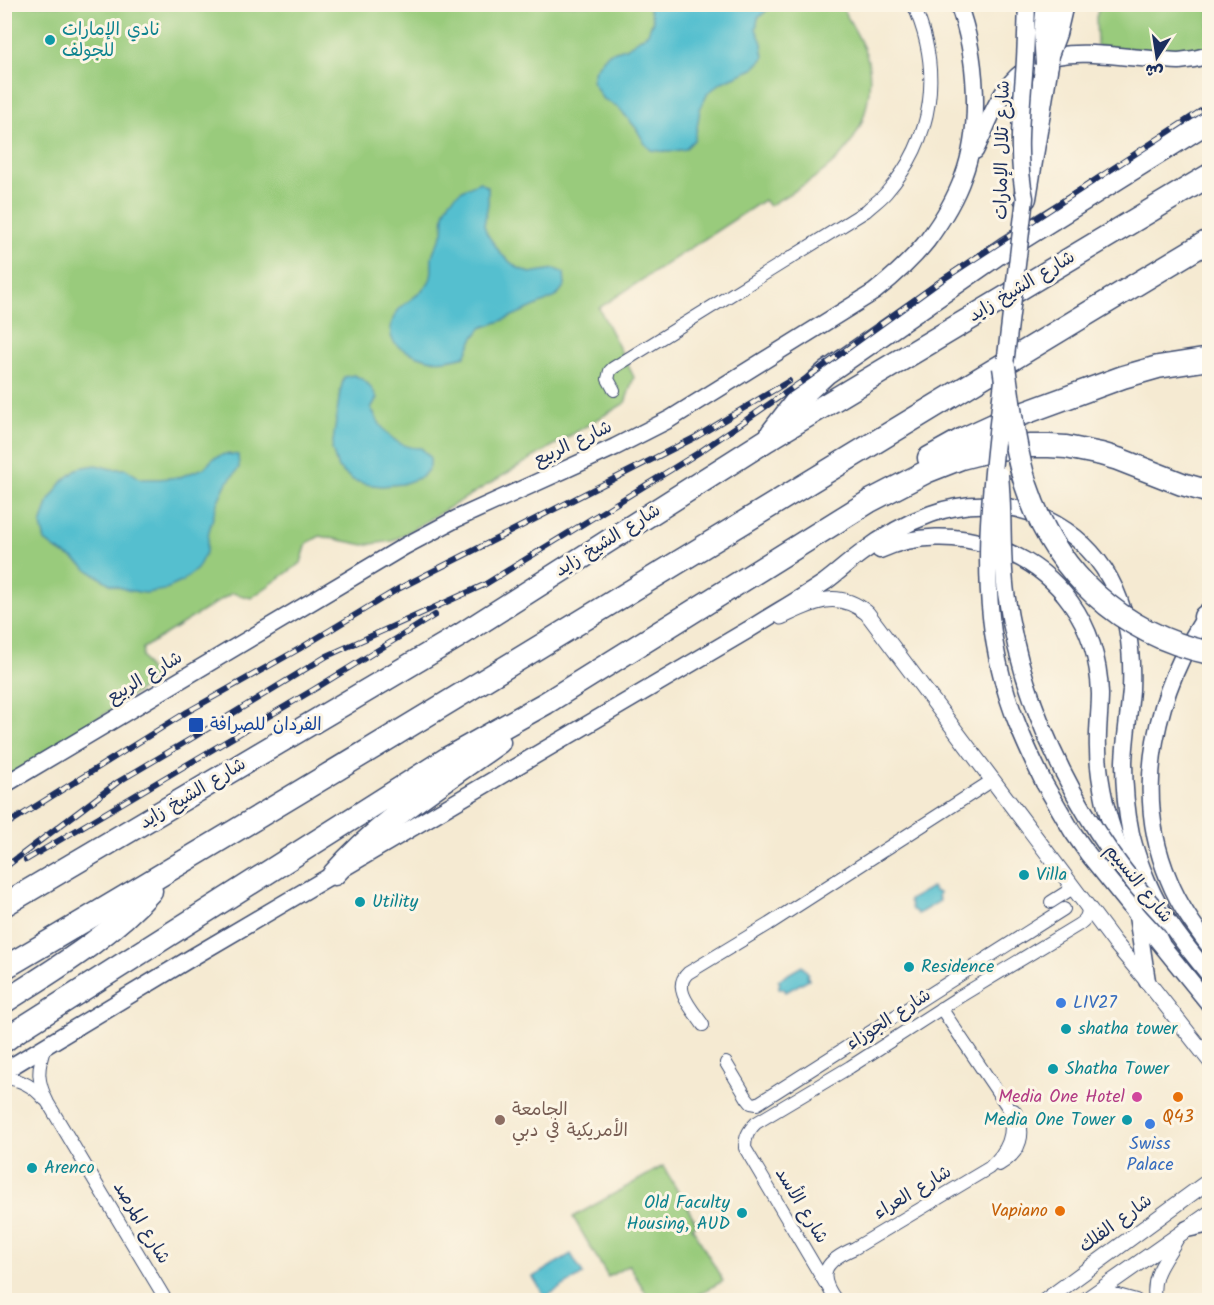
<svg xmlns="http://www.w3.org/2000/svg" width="1214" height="1305" viewBox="0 0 1214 1305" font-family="Kalam,'Playpen Sans Arabic',sans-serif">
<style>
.green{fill:#99cb7b;stroke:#5a7d6c;stroke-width:1.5}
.water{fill:#54bfcf;stroke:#387796;stroke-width:1.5}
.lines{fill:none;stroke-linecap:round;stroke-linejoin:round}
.minor-casing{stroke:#3c4b6f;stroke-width:14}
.tertiary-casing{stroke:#3c4b6f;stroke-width:17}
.secondary-casing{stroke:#3c4b6f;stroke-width:19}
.motorway-casing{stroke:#3c4b6f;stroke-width:25}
.minor{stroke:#fff;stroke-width:12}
.tertiary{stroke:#fff;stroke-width:15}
.secondary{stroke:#fff;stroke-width:16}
.motorway{stroke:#fff;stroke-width:22}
.rail-casing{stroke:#1b2f5e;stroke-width:6}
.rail{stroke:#fcf5e5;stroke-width:4;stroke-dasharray:11;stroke-linecap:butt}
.secondary-bridge-casing{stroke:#3c4b6f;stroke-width:19;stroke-linecap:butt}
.motorway-bridge-casing{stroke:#3c4b6f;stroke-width:25;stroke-linecap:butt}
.secondary-bridge{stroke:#fff;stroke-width:16}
.motorway-bridge{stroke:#fff;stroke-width:22}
.culture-dot{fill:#0f9aa8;stroke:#fcf5e5;stroke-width:2}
.transit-dot{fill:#1a4fb4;stroke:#fcf5e5;stroke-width:2}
.shop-dot{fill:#3f7fe0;stroke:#fcf5e5;stroke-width:2}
.hotel-dot{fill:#d1479c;stroke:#fcf5e5;stroke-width:2}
.food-dot{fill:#e8710a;stroke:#fcf5e5;stroke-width:2}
.education-dot{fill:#8d6e63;stroke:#fcf5e5;stroke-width:2}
.labels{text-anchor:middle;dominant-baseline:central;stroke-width:6;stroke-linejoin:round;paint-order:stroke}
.culture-label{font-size:18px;fill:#0d838f;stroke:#fcf5e5;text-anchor:start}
.street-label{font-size:18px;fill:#1b2f5e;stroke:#fcf5e5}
.transit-label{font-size:18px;fill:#164399;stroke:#fcf5e5;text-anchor:start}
.shop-label{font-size:18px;fill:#366cbe;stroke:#fcf5e5;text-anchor:start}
.hotel-label{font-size:18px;fill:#b23c85;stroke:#fcf5e5;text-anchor:end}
.education-label{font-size:18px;fill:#785e54;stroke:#fcf5e5;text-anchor:start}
.food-label{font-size:18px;fill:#c56008;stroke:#fcf5e5}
</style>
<rect width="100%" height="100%" fill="#fcf5e5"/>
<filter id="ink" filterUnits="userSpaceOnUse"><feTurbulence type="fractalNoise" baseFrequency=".0167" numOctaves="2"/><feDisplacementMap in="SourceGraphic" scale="12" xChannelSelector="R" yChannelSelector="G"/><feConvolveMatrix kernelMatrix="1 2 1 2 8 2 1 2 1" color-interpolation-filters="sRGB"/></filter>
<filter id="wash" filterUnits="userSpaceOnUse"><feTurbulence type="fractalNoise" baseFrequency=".008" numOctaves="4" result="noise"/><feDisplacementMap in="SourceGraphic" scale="24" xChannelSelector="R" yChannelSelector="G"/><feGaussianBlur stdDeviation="1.35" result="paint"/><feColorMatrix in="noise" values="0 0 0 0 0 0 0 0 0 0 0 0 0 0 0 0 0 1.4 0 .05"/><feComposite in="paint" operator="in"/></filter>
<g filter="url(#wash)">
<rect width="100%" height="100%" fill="#f5ead2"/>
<g class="green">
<path d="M5,5H841C849,21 860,37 866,54C871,69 870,89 867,104C856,159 813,179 769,206L764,200L599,308L634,377L625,403L393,541L364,545L320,536L307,543L301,563L251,598L232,593L143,648L142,657L155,680L5,781Z"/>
<polygon points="1100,5 1209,5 1209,48 1181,53 1097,46 1096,17"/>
<polygon points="663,1166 697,1224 692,1227 723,1281 688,1300 650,1300 629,1265 608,1277 573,1217"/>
</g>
<g class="water">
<polygon points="648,5 773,5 758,18 756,29 762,43 764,58 753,69 722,82 708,93 700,109 697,128 694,140 685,149 669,152 651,150 645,144 636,128 619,108 602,98 592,81 595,69 609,53 626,48 648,33 653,20"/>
<path d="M480,182L488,187V204L484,225L487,234L501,254L516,267L530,273L555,269L564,273L565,285L556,297L501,321L481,328L473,339L465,356C442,362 434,363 411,353C399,348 389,343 391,328C394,301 421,300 430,280C434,272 430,261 433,253C435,246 441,240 443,232C444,226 443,220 444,214C448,196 464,188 480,182Z"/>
<path d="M354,375C366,380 371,386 377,398L371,408C381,429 395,449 421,448L430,457V467L422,477L402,484L382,486L365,484L353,480L338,468L332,449L340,392L344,377Z"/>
<polygon points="225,454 238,455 239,468 226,484 217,503 209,531 206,552 197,569 181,582 164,590 145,593 127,590 110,584 88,570 74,559 57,550 45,541 41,525 49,500 63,481 79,468 96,465 111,469 126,469 141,479 159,479 180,477 204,468 214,458"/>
<polygon points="932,887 934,891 939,893 938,896 940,901 918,914 915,911 912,910 909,900"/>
<polygon points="802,966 808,973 807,976 809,979 786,992 784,989 779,988 779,985 780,983 778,980"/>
<polygon points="571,1254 583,1274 545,1297 533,1277"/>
</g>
</g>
<g filter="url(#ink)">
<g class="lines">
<defs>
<g id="minor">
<path d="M614,390L608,379L610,371L613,368L866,211C872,205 880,200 886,193C934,139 943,70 913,4"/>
<polyline points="1051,902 1073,888"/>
<path d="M703,1025C693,1010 671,988 688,973L769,924L993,780"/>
<path d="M45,1047C37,1069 37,1081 48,1103L166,1300"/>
<polyline points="726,1063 747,1098 751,1103 757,1104 1064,909"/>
<path d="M4,1078C21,1079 34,1087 44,1099"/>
<path d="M999,1165C1021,1153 1028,1132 1014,1110"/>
<path d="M825,1283L745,1148C745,1137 748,1131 756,1123L850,1067L959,997L1078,925C1086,920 1088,916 1088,906"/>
<polyline points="1095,1294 1118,1295 1136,1300"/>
<path d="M836,1300C815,1272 827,1260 855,1248L989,1168C1008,1151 1015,1135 1009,1109L941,1008"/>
<path d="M1155,1300C1150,1272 1169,1257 1180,1234"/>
</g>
<g id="tertiary">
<path d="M781,617C812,603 836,588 867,613L1115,943L1147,981L1210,1061"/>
<polyline points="1046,1300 1210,1180"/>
<polyline points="1086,1300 1210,1213"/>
</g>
<g id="secondary">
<path d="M975,151C985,131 992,108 1006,89C1035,49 1075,52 1119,56C1139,58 1159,60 1179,61L1194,59L1210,55"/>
<path d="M880,550C914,534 957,534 992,546C1059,568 1098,624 1100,694C1100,712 1097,730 1098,749C1098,767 1101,785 1105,803C1117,852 1139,898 1161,943"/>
<path d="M1210,610C1156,688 1131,791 1169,880C1179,905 1194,926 1210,947"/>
<polyline points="1044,783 1072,831 1088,854 1210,1005"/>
<path d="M4,785L405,546L456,519L615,447L670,419L874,292C893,277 911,261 927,241C941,222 955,200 963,177C982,127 977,54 958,4"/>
<polyline points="1137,916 1147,981"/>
<path d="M4,1071L191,958L748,630C773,614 800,599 825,582C837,573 848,563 860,554C881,538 906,523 931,514C968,500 1011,502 1046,519C1115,553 1134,618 1131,690C1129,714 1125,738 1124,762C1124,787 1126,810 1131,834C1138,863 1154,901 1171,925C1183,943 1197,959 1210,976"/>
<polyline points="1187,1229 1210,1224"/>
</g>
<g id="motorway">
<polyline points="1025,198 1047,64"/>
<polyline points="772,433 799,398 826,373 1007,247 1196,129 1210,119"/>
<polyline points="929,458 963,439 1000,422 1123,377 1158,367 1210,359"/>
<polyline points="1205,617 1210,613"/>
<path d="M334,874C380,821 442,783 499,742"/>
<polyline points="4,905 459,636 767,440 1210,175"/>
<path d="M4,968C409,730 807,481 1210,240"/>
<path d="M4,1002C55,969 110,937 151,891"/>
<polyline points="4,1041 19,1030 448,758 546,703 870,501 928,471 961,458 996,449 1031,446 1049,446 1066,447 1101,454 1118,459 1182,484 1210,492"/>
</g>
</defs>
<use href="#minor" class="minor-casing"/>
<use href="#tertiary" class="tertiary-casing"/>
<use href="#secondary" class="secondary-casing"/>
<use href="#motorway" class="motorway-casing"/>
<use href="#minor" class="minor"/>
<use href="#tertiary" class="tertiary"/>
<use href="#secondary" class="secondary"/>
<use href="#motorway" class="motorway"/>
<defs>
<g id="rail">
<polyline points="4,826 187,712 299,649 398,589 696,437 789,381"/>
<polyline points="26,860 313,690 435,615"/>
<polyline points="4,868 118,782 199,734 327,656 484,585 698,453 807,378 942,280 1210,105"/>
</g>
</defs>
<use href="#rail" class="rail-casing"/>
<use href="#rail" class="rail"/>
<defs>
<g id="secondary-bridge">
<path d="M1027,4C1026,28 1026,51 1024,74C1021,116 1016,157 1025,198C1017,268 1008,337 1000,406C990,493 979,583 1000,669C1009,709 1026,746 1044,783"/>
<polyline points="1049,58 1058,34 1065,4"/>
<path d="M1000,475C1004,514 1001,554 1006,593C1023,715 1085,835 1169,923"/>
</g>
<g id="motorway-bridge">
<polyline points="1047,64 1045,33 1048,4"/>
<path d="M1004,367C1010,407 1014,447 1026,485C1054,571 1120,634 1210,653"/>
</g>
</defs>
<use href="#secondary-bridge" class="secondary-bridge-casing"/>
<use href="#motorway-bridge" class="motorway-bridge-casing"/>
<use href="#secondary-bridge" class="secondary-bridge"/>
<use href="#motorway-bridge" class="motorway-bridge"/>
</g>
</g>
<g class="culture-dot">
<circle cx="50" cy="40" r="6"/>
<circle cx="1024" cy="875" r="6"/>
<circle cx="360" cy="902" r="6"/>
<circle cx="909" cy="967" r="6"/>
<circle cx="1066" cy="1029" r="6"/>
<circle cx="1053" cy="1069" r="6"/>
<circle cx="1127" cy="1120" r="6"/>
<circle cx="32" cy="1168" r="6"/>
<circle cx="742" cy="1213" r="6"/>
</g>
<rect class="transit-dot" x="188" y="717" width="16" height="16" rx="3"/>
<g class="shop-dot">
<circle cx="1061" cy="1003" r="6"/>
<circle cx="1150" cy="1124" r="6"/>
</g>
<circle class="hotel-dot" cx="1137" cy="1097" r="6"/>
<g class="food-dot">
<circle cx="1178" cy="1097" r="6"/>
<circle cx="1060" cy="1211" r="6"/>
</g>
<circle class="education-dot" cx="500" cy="1120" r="6"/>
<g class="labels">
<g class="culture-label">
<text x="62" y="30">نادي الإمارات<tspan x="62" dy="21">للجولف</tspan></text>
<text x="1036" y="875">Villa</text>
<text x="372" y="902">Utility</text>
<text x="921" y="967">Residence</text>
<text x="1078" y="1029">shatha tower</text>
<text x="1065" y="1069">Shatha Tower</text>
<text x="1115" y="1120" text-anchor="end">Media One Tower</text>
<text x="44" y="1168">Arenco</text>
<text x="730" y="1203" text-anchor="end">Old Faculty<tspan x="730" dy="21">Housing, AUD</tspan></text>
</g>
<g class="street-label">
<text transform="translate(1003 150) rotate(-89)">شارع تلال الإمارات</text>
<text transform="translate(1022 287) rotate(-31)">شارع الشيخ زايد</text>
<text transform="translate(573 444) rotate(-25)">شارع الربيع</text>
<text transform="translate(608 541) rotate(-32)">شارع الشيخ زايد</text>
<text transform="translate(145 678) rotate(-31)">شارع الربيع</text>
<text transform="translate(193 794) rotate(-31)">شارع الشيخ زايد</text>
<text transform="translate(1138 884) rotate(51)">شارع النسيم</text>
<text transform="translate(889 1020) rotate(-33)">شارع الجوزاء</text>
<text transform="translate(913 1193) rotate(-31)">شارع العراء</text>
<text transform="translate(801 1206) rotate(59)">شارع الأسد</text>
<text transform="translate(141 1223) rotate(59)">شارع المرصد</text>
<text transform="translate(1116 1224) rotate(-36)">شارع الفلك</text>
</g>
<g class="transit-label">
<text x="210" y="725">الفردان للصرافة</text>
</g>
<g class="shop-label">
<text x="1073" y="1003">LIV27</text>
<text x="1150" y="1144" text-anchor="middle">Swiss<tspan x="1150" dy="21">Palace</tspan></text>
</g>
<g class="hotel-label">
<text x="1125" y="1097">Media One Hotel</text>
</g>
<g class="education-label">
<text x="512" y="1110">الجامعة<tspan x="512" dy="21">الأمريكية في دبي</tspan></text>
</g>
<g class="food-label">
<text x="1178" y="1117">Q43</text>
<text x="1048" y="1211" text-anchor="end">Vapiano</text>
</g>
</g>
<rect width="1214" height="1305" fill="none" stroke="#fcf5e5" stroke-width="24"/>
<g transform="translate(1157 57) rotate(192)" stroke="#fcf5e5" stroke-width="4.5" paint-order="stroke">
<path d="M0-4.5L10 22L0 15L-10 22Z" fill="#1b2f5e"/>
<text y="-9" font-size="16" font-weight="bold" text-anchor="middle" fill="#1b2f5e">ش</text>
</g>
</svg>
